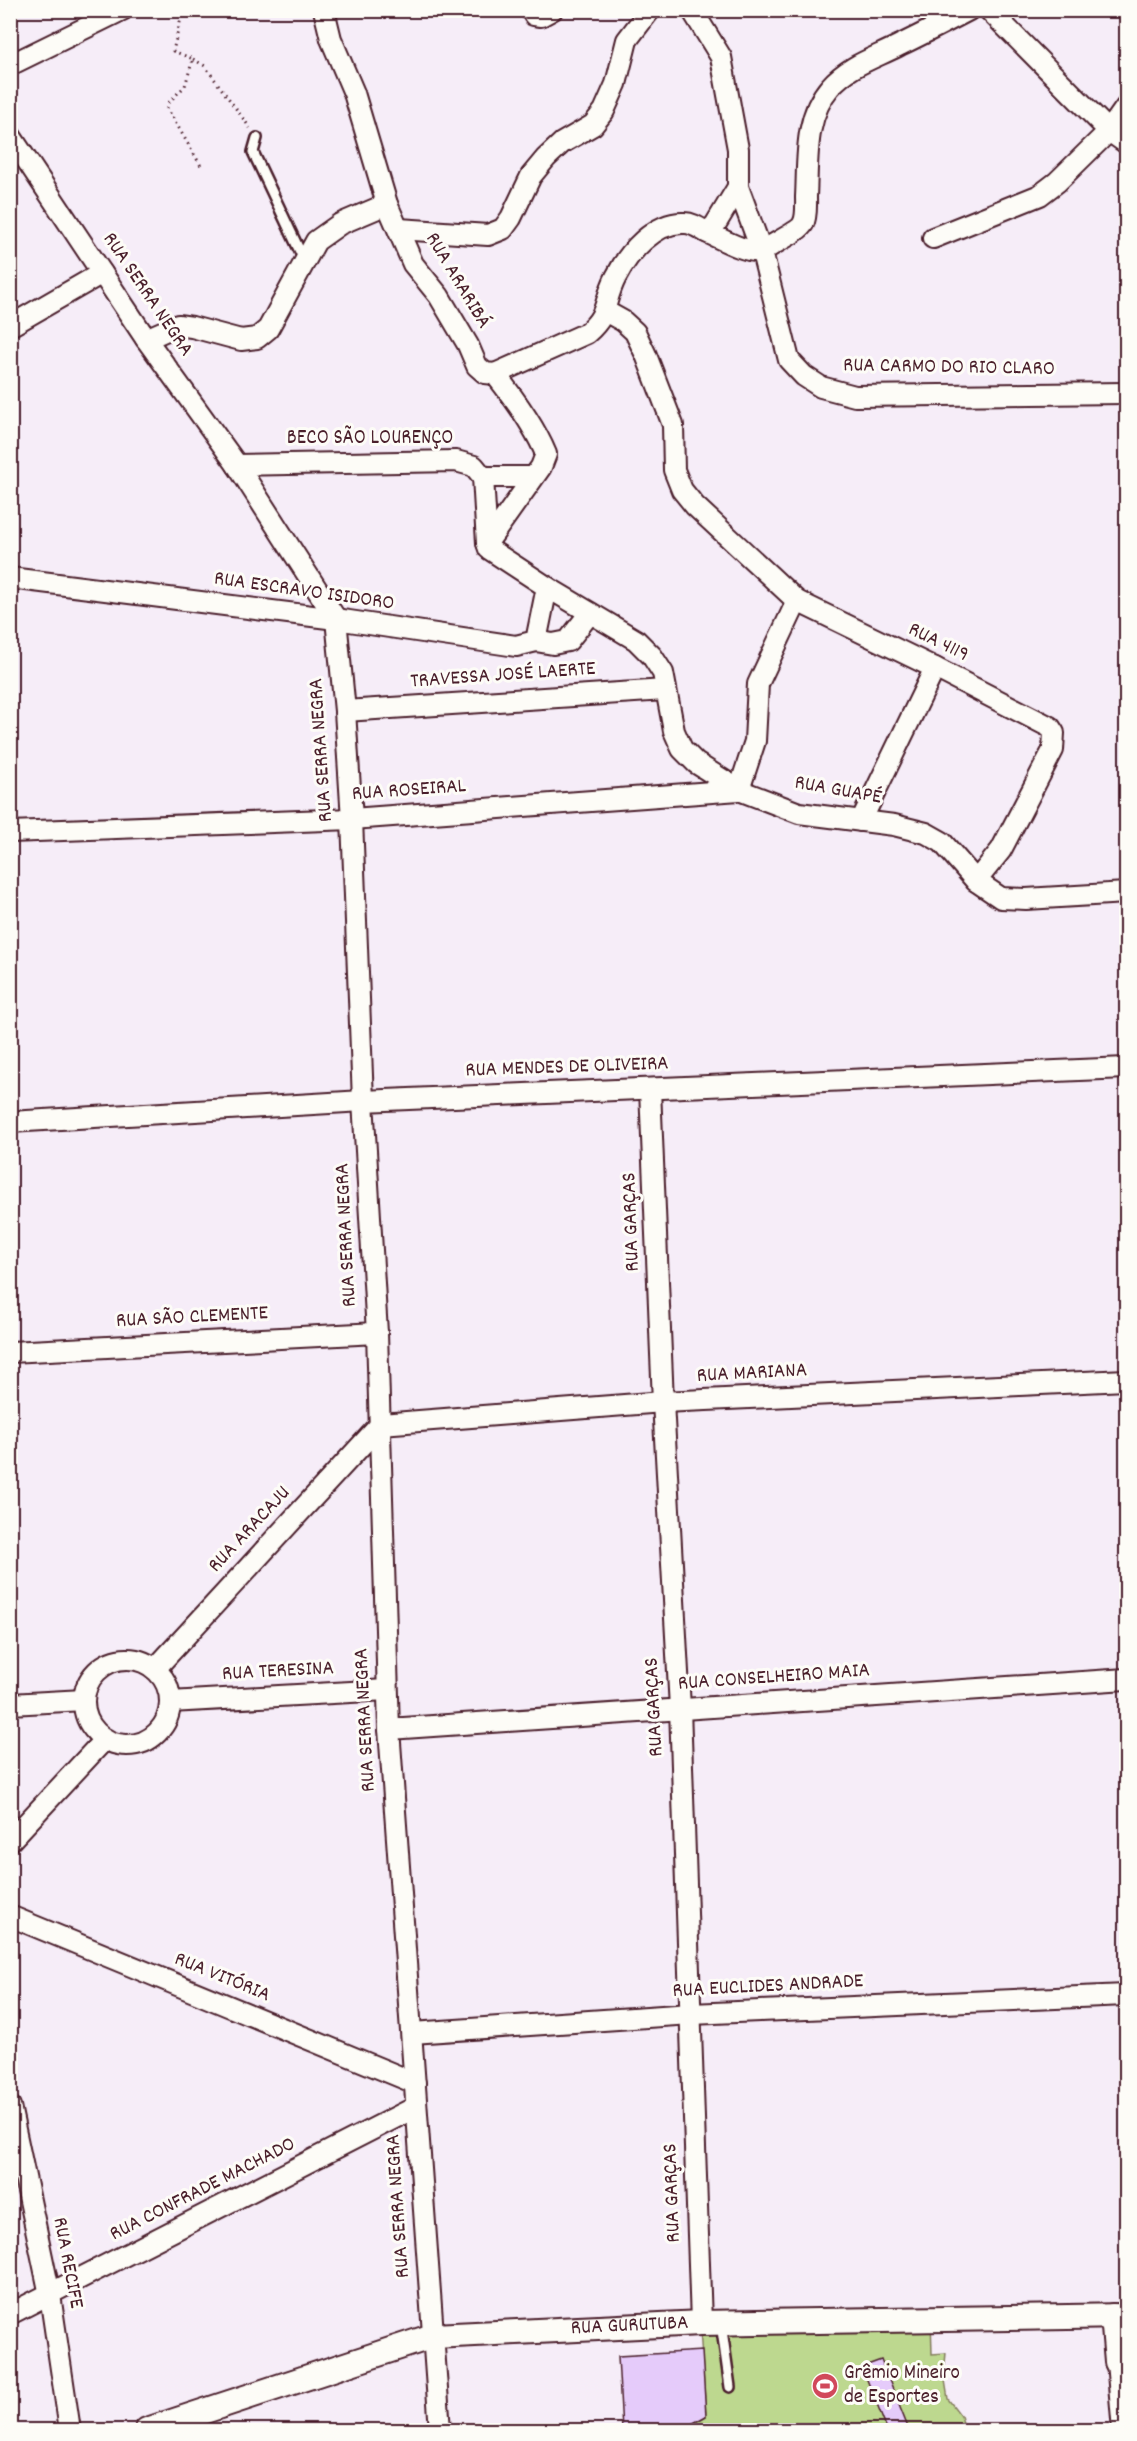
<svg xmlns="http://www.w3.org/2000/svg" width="1137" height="2441" viewBox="0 0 1137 2441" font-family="Dekko,sans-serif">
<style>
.green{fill:#bdd88f;stroke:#847c5d;stroke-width:1.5}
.building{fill:#e5cbfa;stroke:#4a1f2b;stroke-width:1.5}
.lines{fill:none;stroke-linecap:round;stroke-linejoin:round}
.service-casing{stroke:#4a1f2b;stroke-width:14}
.minor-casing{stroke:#4a1f2b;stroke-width:24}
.tertiary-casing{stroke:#4a1f2b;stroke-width:28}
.path{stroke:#4a1f2b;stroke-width:3;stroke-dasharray:1.5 4.5;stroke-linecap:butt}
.service{stroke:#fdfcf7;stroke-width:9}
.minor{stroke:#fdfcf7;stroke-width:20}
.tertiary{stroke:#fdfcf7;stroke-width:24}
.labels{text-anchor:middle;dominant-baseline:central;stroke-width:6;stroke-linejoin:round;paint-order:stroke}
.street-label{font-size:21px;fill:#4a1f2b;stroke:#fdfcf7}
.poi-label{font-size:21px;fill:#4a1f2b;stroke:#fdfcf7;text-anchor:start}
</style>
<rect width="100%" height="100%" fill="#f6edf8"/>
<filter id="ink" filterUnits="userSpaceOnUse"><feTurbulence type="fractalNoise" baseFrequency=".0167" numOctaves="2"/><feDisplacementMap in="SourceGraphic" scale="12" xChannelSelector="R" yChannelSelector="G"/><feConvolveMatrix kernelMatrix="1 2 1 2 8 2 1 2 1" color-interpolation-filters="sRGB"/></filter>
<g filter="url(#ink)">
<polygon class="green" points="931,2318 932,2354 946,2353 944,2374 948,2399 961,2416 965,2430 683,2430 706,2416 700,2329"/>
<g class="building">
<polygon points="702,2351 706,2416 681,2430 622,2430 618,2356"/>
<polygon points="881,2360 909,2430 887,2430 862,2367"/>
</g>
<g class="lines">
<defs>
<g id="service">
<polyline points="257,138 253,152 304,260"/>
<polyline points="721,2323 730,2387"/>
</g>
<g id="minor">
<path d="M324,10L331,39L354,93L387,204L413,264L439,296L468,345L477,366L485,373L495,374C514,398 534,425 546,454L541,467L487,543"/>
<polyline points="531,10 534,15 541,16 552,10"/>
<polyline points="692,10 721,57 738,149 738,187 762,252 789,360 804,376 821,387 855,396 1126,393"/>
<polyline points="989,10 1109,131 1126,143"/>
<polyline points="10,65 122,10"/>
<polyline points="10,135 146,339 237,465 336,619 345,711 352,819 363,1101 377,1333 389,1729 440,2430"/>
<polyline points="399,229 488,235 503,229 511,218 531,176 546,158 562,143 593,125 604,111 616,84 627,40 650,10"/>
<polyline points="707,232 715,225 738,187"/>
<polyline points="933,238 1040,195 1057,182 1109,131 1126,107"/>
<polyline points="605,311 623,321 635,332 646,355 673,425 674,470 682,490 695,506 797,601 935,668 1050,727 1054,733 1053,750 1001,850 976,881"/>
<polyline points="10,326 102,273"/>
<polyline points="146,339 178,325 192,327 241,340 257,338 268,329 316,241 340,224 387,204"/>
<path d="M495,374L587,333C610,313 603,302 616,277C628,253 655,221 685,223C692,223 699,228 706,232C724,240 741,251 762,252C771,244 799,232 803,224C807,217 806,204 806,197C808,160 804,117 830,87C849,65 875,58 900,45C923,34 946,22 969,10"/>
<polyline points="237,465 456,461 474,466 483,477 533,477"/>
<polyline points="483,477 487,543 489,549 547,587 636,640 652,656 663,673 674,731 682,749 696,763 739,790 799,813 894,825 926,833 942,842 976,881 1001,898 1026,899 1126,893"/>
<polyline points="10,578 336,619 516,646 536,641 547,587"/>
<polyline points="536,641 553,644 568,641 590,613"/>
<polyline points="345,711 665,690"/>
<polyline points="861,821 935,668"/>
<polyline points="10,832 352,819 739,790 755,741 758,684 797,601"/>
<polyline points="650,1089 663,1402 680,1708 701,2323"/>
<polyline points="10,1122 363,1101 1126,1068"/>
<polyline points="10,1352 377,1333"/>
<circle cx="127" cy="1702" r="43"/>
<polyline points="155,1669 381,1424 663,1402 1126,1380"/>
<polyline points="170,1702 387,1690"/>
<polyline points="10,1704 84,1700"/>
<polyline points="389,1729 1126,1679"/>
<polyline points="10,1841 105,1739"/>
<polyline points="10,1916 415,2083"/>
<polyline points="412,2033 691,2014 1126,1995"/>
<polyline points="10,2106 50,2295 70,2430"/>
<polyline points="10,2314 416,2107"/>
<polyline points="1117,2362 1123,2430"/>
</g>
<g id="tertiary">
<polyline points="1113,2316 1117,2362 1126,2366"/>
<path id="s1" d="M147,2430L433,2336L701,2323L1126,2316"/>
</g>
</defs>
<use href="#service" class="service-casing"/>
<use href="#minor" class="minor-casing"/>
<use href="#tertiary" class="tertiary-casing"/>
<g class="path">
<polyline points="183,10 173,51 193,59 185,86 168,103 167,108 201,166"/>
<polyline points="193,59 205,66 250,128"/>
</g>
<use href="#service" class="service"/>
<use href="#minor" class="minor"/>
<use href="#tertiary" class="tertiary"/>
</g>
</g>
<defs>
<symbol id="stadium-disc" viewBox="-11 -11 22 22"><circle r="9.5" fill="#d1495b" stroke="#fdfcf7"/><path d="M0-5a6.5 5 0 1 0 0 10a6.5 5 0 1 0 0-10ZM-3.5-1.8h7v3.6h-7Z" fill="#fff"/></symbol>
</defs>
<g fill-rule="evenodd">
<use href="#stadium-disc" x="810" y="2371" width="30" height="30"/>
</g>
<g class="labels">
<g class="street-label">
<text transform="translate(457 281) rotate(59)">RUA ARARIBÁ</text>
<text transform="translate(147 295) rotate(56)">RUA SERRA NEGRA</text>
<text transform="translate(949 368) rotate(1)">RUA CARMO DO RIO CLARO</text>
<text x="370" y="439">BECO SÃO LOURENÇO</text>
<text transform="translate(304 592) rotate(8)">RUA ESCRAVO ISIDORO</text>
<text transform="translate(938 643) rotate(26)">RUA 4119</text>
<text transform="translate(503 676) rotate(-4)">TRAVESSA JOSÉ LAERTE</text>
<text transform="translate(322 750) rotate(-94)">RUA SERRA NEGRA</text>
<text transform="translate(409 791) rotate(-4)">RUA ROSEIRAL</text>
<text transform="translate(838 791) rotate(10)">RUA GUAPÉ</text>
<text transform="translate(567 1068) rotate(-2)">RUA MENDES DE OLIVEIRA</text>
<text transform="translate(632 1222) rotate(-92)">RUA GARÇAS</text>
<text transform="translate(347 1235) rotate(-93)">RUA SERRA NEGRA</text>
<text transform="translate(192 1318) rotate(-3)">RUA SÃO CLEMENTE</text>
<text transform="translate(752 1374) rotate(-3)">RUA MARIANA</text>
<text transform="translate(250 1530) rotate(-47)">RUA ARACAJU</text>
<text transform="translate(278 1672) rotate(-3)">RUA TERESINA</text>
<text transform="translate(774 1678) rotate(-4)">RUA CONSELHEIRO MAIA</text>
<text transform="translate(655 1707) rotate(-93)">RUA GARÇAS</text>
<text transform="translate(366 1720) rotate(-93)">RUA SERRA NEGRA</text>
<text transform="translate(222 1978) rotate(22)">RUA VITÓRIA</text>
<text transform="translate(768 1987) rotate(-3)">RUA EUCLIDES ANDRADE</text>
<text transform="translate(203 2190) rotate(-27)">RUA CONFRADE MACHADO</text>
<text transform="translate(673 2193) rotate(-92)">RUA GARÇAS</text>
<text transform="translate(399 2206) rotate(-94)">RUA SERRA NEGRA</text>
<text transform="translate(67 2263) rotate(79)">RUA RECIFE</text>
<text stroke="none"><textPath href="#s1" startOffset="498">RUA GURUTUBA</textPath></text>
</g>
<g class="poi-label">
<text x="844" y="2374">Grêmio Mineiro<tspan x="844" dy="24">de Esportes</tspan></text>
</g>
</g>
<rect width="1137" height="2441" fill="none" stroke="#fdfcf7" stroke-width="36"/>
<rect x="18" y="18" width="1101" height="2405" fill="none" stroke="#4a1f2b" stroke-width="2" filter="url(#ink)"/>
</svg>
